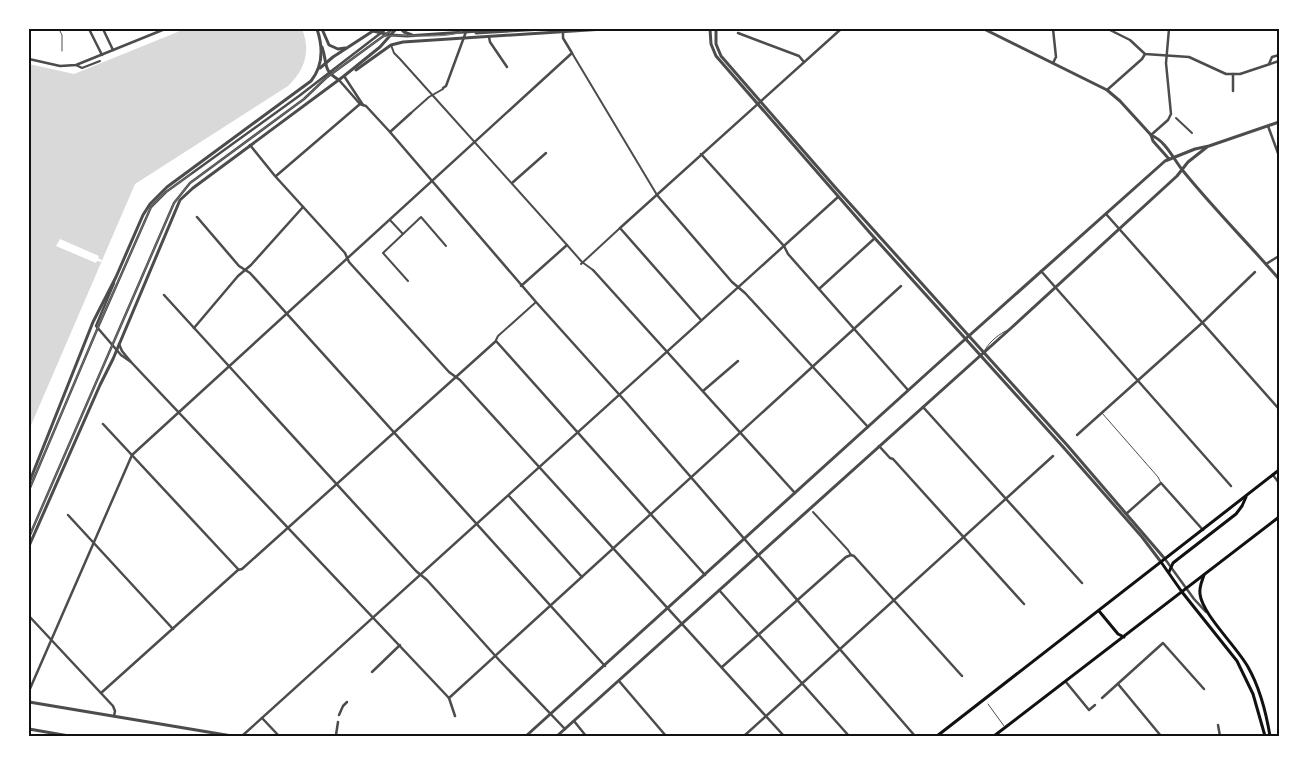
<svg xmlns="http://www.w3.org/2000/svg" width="1308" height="765" viewBox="0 0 1308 765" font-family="Figtree,sans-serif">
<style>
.water{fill:#d9d9d9}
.pier{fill:#fff}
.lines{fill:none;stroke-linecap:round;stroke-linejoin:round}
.service{stroke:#4c4c4c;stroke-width:1}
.pedestrian{stroke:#4c4c4c;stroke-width:2}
.minor{stroke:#4c4c4c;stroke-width:2.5}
.tertiary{stroke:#4c4c4c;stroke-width:3}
.secondary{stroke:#111;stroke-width:3}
.tram{stroke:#707070;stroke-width:1}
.neatline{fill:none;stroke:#111;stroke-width:2}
</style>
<rect width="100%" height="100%" fill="#fff"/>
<path class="water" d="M185,29H302C311,51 305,70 288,86L135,184L29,430V64L74,74Z"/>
<polygon class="pier" points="60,239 99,256 98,258 102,260 101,262 97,261 96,263 56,246"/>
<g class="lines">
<g class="service">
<polyline points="59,29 62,35 62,51"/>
<path d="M985,350C989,342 1000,333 1008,330"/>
<polyline points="1102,413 1158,477 1161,483"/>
<polyline points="988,704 1004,726"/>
</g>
<g class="pedestrian">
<polyline points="391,45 394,53 400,59 567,245 582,262 593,270"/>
<polyline points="572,53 657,195"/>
<polyline points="76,65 82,68 100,61"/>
<polyline points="411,113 429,97 443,89"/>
<polyline points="1176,118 1192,133"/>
<polyline points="390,220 403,234"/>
<polyline points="581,264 620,228"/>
<polyline points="408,281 383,253 421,217 446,246"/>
<polyline points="496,340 498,336 536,302"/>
<polyline points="813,512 848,550 851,555"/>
</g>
<g class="minor">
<polyline points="89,29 102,55"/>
<polyline points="103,29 113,50"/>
<polyline points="1108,29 1130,40 1145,54 1189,57 1226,74 1240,74 1279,61"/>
<polyline points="738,33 799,56 804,62"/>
<polyline points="489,37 490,42 507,67"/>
<polyline points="29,59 60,66 76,65 165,29"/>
<polyline points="1053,63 1056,57 1053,29"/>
<polyline points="1269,64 1272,57 1279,55"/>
<polyline points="1233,74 1233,91"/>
<polyline points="344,76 363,105"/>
<polyline points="339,80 360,104 366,106 390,132 536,302 625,401 915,736"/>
<polyline points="443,88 446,86 467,29"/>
<polyline points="1107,90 1142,59 1145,54"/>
<polyline points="1268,126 1279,156"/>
<polyline points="390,132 411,113"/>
<polyline points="1151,135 1168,120 1171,114 1166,63 1169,29"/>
<polyline points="250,145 275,176 345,253 349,262 449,372 460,380 784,736"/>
<polyline points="701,154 784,246 788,254 908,390"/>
<polyline points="276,176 360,104"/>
<polyline points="512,183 546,153"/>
<polyline points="657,195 732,282 745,293 868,427"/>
<polyline points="1106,214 1279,409"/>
<polyline points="197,217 239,266 250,273 605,666"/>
<polyline points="1266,264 1279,256"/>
<polyline points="593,270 795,493"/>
<polyline points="1041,271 1231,486"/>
<polyline points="114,283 96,326 121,355 131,362"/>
<polyline points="521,286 567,245"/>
<polyline points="819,289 875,238"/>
<polyline points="164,295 416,571 427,580 500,661 565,729"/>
<polyline points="701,320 620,228 841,29"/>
<polyline points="194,328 238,276 251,265 303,207"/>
<polyline points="119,344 122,351 131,362 449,698 455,716"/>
<polyline points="703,391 738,361"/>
<polyline points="923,407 1082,583"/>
<polyline points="103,424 238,569"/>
<polyline points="1077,435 1202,323 1255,272"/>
<polyline points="879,446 890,458 893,459 1024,604"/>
<polyline points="1273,475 1279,483"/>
<polyline points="29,490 99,325 151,207 166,192 299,96 386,29"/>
<polyline points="509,496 582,577"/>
<polyline points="1126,514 1161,483 1203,530"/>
<polyline points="68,515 173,629"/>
<polyline points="29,537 174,203 190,183 304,99 326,78 393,29"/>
<polyline points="1165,559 1194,599 1206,612"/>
<polyline points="719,590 849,736"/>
<polyline points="29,616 113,706 115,711 114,716"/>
<polyline points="722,667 846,557 851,555 854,556 962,676"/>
<polyline points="372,672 400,645"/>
<polyline points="619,681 666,736"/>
<polyline points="1066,682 1089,710 1095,705"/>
<polyline points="1118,684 1161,736"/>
<polyline points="29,691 132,455 572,53 563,38 563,31"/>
<polyline points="101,693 238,570 242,569 496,341 705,575"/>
<polyline points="449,698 901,286"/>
<polyline points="1102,698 1163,643 1204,689"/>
<polyline points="339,715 343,706 347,702"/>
<polyline points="262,718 279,736"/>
<polyline points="574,721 586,736"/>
<polyline points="1218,725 1220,736"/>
<polyline points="336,735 338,722"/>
<polyline points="242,736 838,197"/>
<polyline points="744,736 1053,456"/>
</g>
<g class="tertiary">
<polyline points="322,29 329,45 338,49 345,48"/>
<polyline points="401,29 404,32 412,35"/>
<polyline points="710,29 711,44 716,56 871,234 1064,448 1142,537 1161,562"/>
<polyline points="716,29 716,44 721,56 834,186 1067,445 1165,559"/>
<path d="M984,29L1107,90L1120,101L1151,135C1167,142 1173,159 1184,172C1214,209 1248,243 1279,279"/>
<polyline points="373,31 390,35 407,36 508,29"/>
<polyline points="476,33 544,29"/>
<path d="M322,47C328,64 322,70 339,80"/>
<polyline points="320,68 333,57 376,29"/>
<polyline points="356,70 391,45 403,42 604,29"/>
<polyline points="1151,135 1153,141 1169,159"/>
<path d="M29,483L93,322L116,277L143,215L150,204L167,187L311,81C323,66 323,47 317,29"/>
<polyline points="29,546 100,385 113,359 180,200 193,188 344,76 380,47 396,29"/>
<polyline points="29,702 232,736"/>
<polyline points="29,729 69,736"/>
<polyline points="526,736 934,367 1165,161 1195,149 1209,146 1279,122"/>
<polyline points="557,736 1010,329 1177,176 1188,162 1207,147"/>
</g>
<g class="secondary">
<polyline points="1161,562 1182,592 1237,661 1253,694 1265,736"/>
<polyline points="1169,572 1173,563 1178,559 1236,514 1242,506 1246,497"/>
<path d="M1204,575C1202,581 1199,587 1200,594C1202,614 1237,647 1248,667C1260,688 1266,712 1270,736"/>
<polyline points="1099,611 1118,634 1124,637"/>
<polyline points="937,736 1279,470"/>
<polyline points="994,736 1279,517"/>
</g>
<g class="tram">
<path d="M383,37C403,32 449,42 466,29"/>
<polyline points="29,490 99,325 151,207 166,192 191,174"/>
<polyline points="29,537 174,203 190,183 304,99 326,78 393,29"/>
</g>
</g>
<rect width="1308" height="765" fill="none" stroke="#ffffff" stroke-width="60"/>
<rect x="30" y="30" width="1248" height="705" class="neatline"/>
</svg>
